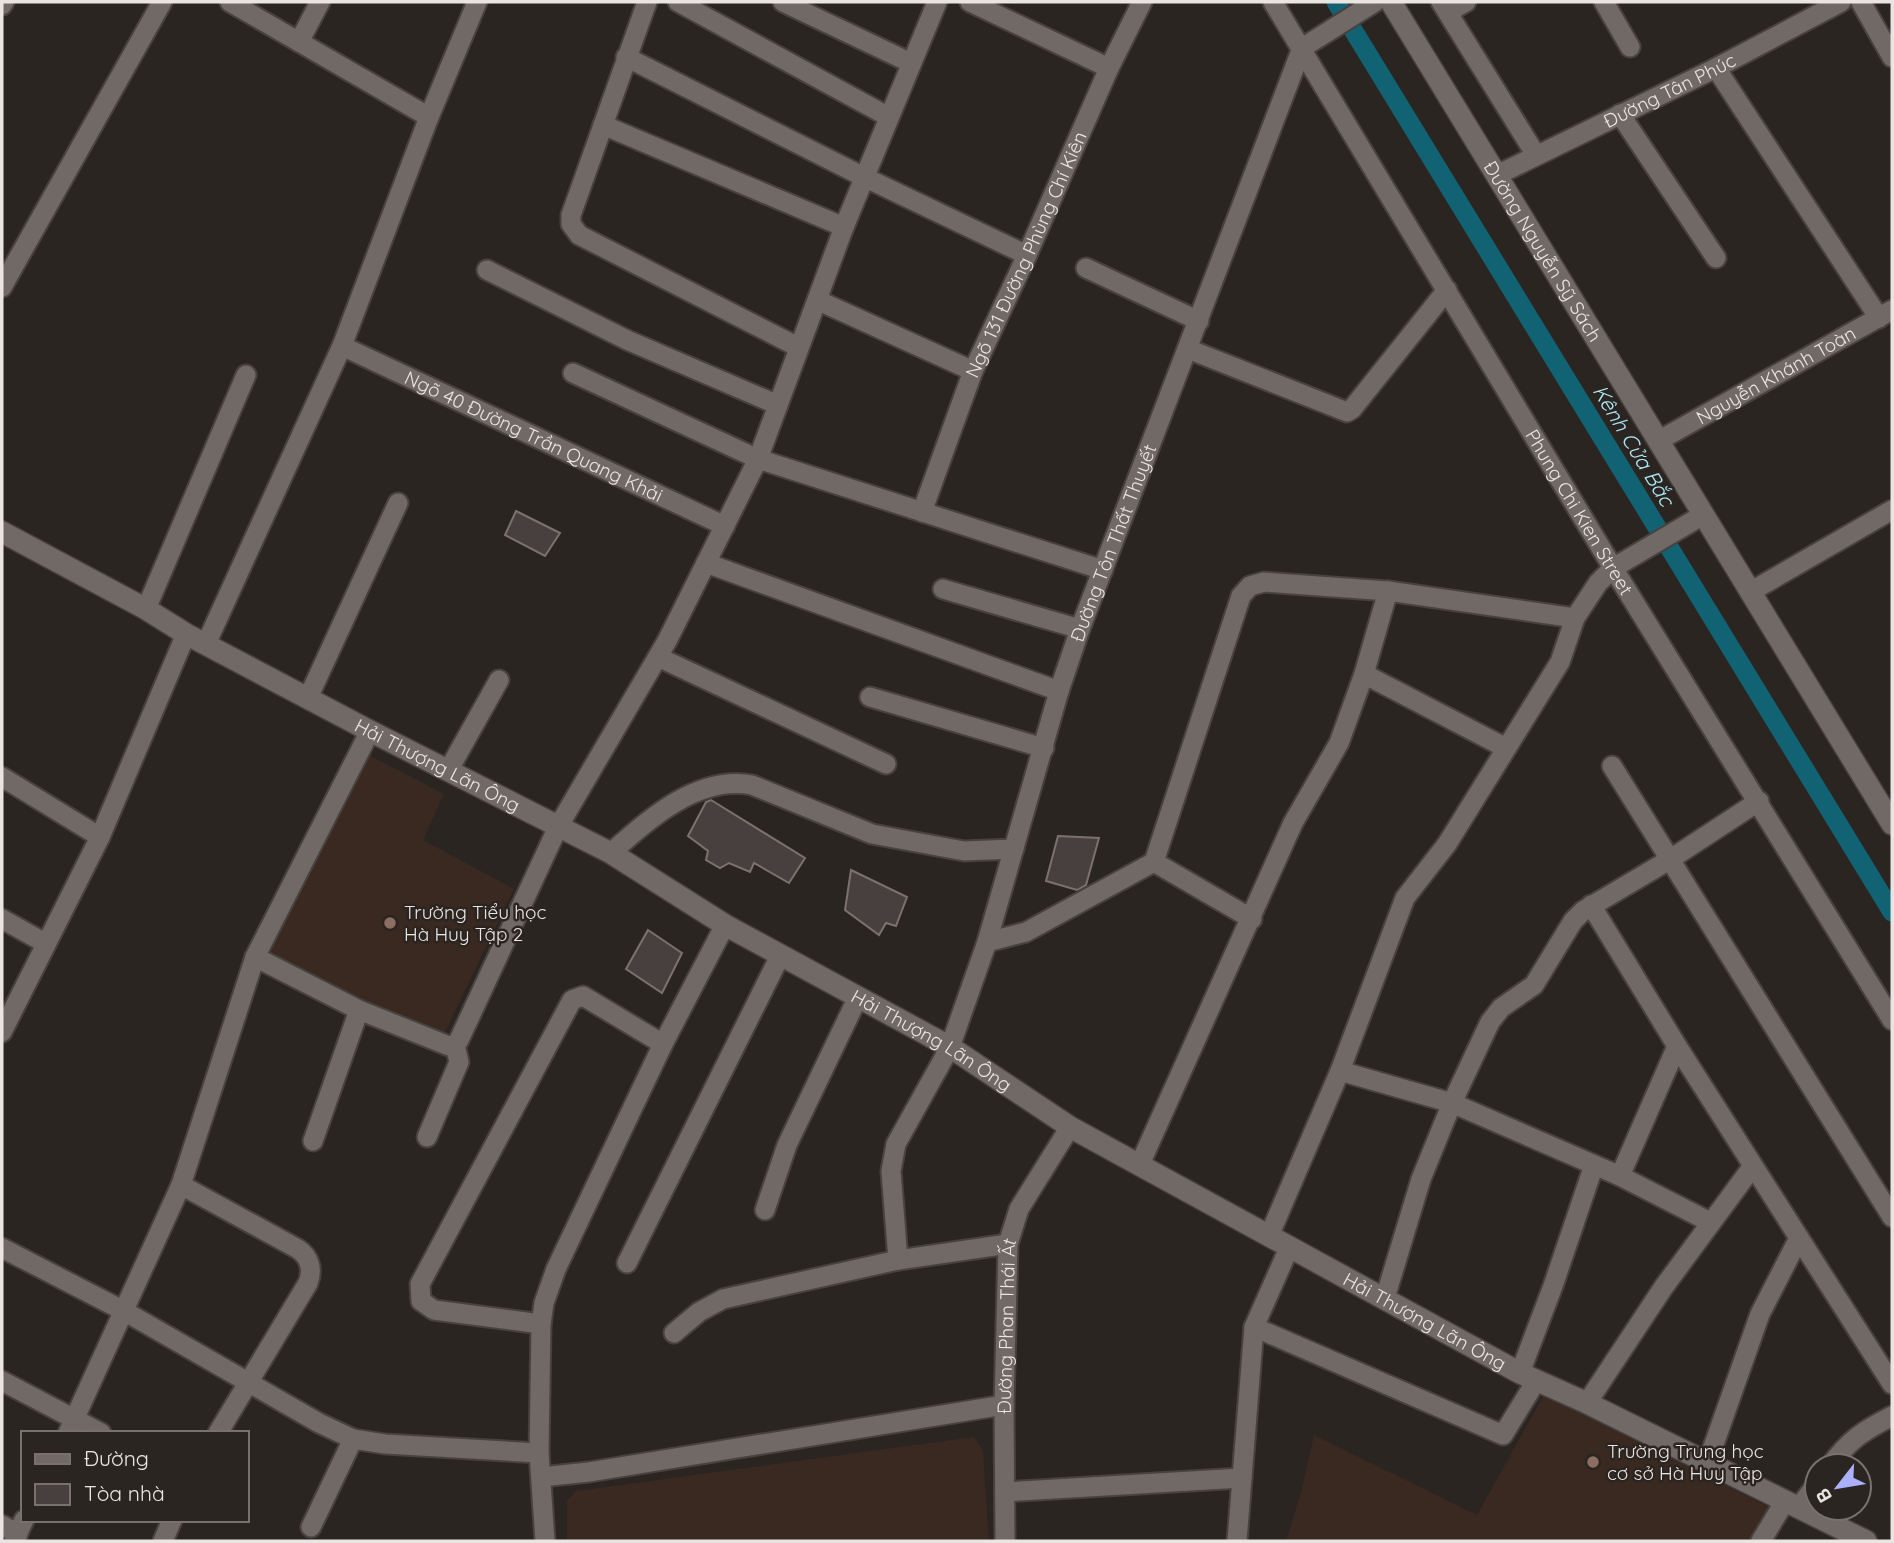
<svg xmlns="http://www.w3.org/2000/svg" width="1894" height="1543" viewBox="0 0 1894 1543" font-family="Quicksand,sans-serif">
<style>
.education{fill:#3a2920}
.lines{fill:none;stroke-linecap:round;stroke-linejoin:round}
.canal{stroke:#116272;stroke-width:19}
.building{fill:#47403e;stroke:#7b7270;stroke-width:2}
.street-casing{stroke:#47423f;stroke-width:23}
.secondary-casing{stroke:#47423f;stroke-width:24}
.street{stroke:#706966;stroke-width:19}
.secondary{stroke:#706966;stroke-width:21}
.education-dot{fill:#8d6e63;stroke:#2b2522;stroke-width:2.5}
.labels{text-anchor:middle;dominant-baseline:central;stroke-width:5;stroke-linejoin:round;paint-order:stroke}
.street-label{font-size:19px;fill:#eae5e3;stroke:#2b2522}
.poi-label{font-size:19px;fill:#eae5e3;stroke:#2b2522;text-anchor:start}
.water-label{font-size:21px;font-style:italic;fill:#ade8f6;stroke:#2b2522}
</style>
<rect width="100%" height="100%" fill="#2b2522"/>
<g class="education">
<polygon points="365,753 444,794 423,840 514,889 444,1034 401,1018 267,957"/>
<polygon points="1545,1393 1770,1508 1750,1541 1286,1541 1302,1489 1314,1435 1477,1515"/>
<polygon points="974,1437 983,1451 989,1541 567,1541 567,1501 576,1491"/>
</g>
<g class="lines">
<polyline class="canal" points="1336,2 1892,912"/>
</g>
<g class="building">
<polygon points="516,511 560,533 545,556 505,535"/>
<polygon points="711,800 805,858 789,883 754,863 750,872 729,863 720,868 706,860 708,851 688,836 706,802"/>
<polygon points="1058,836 1099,838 1086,885 1077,890 1046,881"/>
<polygon points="851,870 907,897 896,926 886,923 879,935 845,910"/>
<polygon points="648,930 682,953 662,993 626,969"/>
</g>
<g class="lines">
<defs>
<g id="street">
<polyline points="230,2 429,117"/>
<polyline points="647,2 571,215 571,224 579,235 798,347"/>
<polyline points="678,2 889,117"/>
<polyline points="783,2 911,63"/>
<polyline points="970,2 1109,68"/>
<path id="s1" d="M1273,2L1613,568L1892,1020"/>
<polyline points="1441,2 1536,155"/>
<polyline points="1604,2 1630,47"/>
<polyline points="1861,2 1892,57"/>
<polyline points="2,5 4,2"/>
<polyline points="1448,12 1466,2"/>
<polyline points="299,42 320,2"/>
<polyline points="626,57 864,177 1027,255"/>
<polyline points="1716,68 1879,318"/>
<polyline points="1620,114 1716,258"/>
<polyline points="603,125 844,227"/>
<path id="s2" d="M1497,175L1716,68L1841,2"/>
<polyline points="1086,268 1199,321"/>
<polyline points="487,270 627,340 778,405"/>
<polyline points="2,287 162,2"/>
<polyline points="817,300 973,371"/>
<path id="s3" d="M342,346L725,526"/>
<polyline points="1188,349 1347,412 1352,409 1447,290"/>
<polyline points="573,373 758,459 1103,570"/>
<path id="s4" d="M1658,441L1892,310"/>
<path id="s5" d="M922,512L973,371L1027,255L1109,68L1142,2"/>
<polyline points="706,563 1059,691"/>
<polyline points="943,589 1080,629"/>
<polyline points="1750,592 1892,510"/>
<polyline points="146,609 246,375"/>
<polyline points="206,644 342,346 429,117 477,2"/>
<polyline points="658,657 886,764"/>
<polyline points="1364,674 1506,748"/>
<polyline points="870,697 1044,748"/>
<polyline points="308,698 398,503"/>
<polyline points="1612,766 1892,1217"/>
<polyline points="448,771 499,680"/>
<polyline points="2,777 100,837"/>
<path d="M611,853C648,819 698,775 752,785L872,834L964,851L1014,849"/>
<polyline points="1154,862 1252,919"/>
<polyline points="1591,905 1677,1046 1892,1384"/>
<polyline points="2,919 45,943"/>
<polyline points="987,942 1026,932 1154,862 1241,596 1250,586 1264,582 1388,591 1575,618"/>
<polyline points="255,957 359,1010 449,1046 455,1045 459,1040 558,827 667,641 758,459 844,227 937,2"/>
<polyline points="2,1032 100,837 186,634"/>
<polyline points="1340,1071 1452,1103 1620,1176 1710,1222"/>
<polyline points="427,1137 459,1062 455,1045"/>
<polyline points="313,1141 359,1010"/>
<polyline points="1140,1164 1293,823 1339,743 1364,674 1388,591"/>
<polyline points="1620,1176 1677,1046"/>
<path d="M181,1185L298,1249C310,1257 313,1270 308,1283L218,1433"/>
<polyline points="765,1210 787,1145 858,997"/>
<polyline points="1269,1236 1340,1071 1405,898 1447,844 1560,662 1575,618 1598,583 1613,568 1703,515"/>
<polyline points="2,1248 124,1311 319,1423 353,1439 385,1444 539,1453"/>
<path id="s6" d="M898,1260L891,1171L896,1144L950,1047L987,942L1059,691L1080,629L1302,48L1375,2"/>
<polyline points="627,1263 780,956"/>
<polyline points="1385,1298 1421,1179 1452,1103 1490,1022 1501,1008 1534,985 1573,921 1583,911 1669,860 1759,801"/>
<polyline points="541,1324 434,1310 421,1301 420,1284 572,1000 583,996 663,1044"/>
<polyline points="1254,1327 1503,1435 1536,1381"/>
<polyline points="674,1333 699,1312 723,1299 898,1260 1008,1244"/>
<polyline points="1520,1373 1553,1286 1594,1165"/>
<polyline points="2,1381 101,1433"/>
<polyline points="1587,1403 1663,1288 1753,1166"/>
<polyline points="68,1433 181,1185 255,957 370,731"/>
<polyline points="1707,1464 1760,1314 1799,1238"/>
<path d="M1830,1466C1850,1439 1863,1431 1892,1416"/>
<polyline points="541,1477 589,1472 1004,1405"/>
<polyline points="1005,1492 1242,1478"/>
<polyline points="1799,1507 1817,1484"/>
<polyline points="2,1525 18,1534"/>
<polyline points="311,1527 353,1439"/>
<polyline points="14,1541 24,1520"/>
<polyline points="163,1541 172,1520"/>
<polyline points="545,1541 539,1453 541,1324 544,1303 556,1269 663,1044 725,925"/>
<path id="s7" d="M1005,1541L1004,1405L1008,1244L1019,1209L1070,1127"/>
<polyline points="1237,1541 1254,1327 1289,1248"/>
<polyline points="1761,1541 1785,1501"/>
</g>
<g id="secondary">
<path id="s8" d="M1391,2L1892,824"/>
<path id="s9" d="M2,532L146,609L186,634L370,731L611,853L725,925L950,1047L1070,1127L1520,1373L1587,1403L1866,1541"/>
</g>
</defs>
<use href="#street" class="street-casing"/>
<use href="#secondary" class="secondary-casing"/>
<use href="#street" class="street"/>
<use href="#secondary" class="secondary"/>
</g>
<g class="education-dot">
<circle cx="390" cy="923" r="7"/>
<circle cx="1593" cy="1462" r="7"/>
</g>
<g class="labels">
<g class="street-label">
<text stroke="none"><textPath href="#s2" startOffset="192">Đường Tân Phúc</textPath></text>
<text stroke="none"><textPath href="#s8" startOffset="292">Đường Nguyễn Sỹ Sách</textPath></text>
<text stroke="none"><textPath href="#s5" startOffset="278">Ngõ 131 Đường Phùng Chí Kiên</textPath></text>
<text stroke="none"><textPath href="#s4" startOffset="135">Nguyễn Khánh Toàn</textPath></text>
<text stroke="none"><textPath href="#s3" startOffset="212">Ngõ 40 Đường Trần Quang Khải</textPath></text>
<text stroke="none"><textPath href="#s1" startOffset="595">Phung Chi Kien Street</textPath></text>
<text stroke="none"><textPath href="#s6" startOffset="758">Đường Tôn Thất Thuyết</textPath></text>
<text stroke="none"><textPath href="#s9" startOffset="494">Hải Thượng Lãn Ông</textPath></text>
<text stroke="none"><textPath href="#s9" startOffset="1060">Hải Thượng Lãn Ông</textPath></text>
<text stroke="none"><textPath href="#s9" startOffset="1628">Hải Thượng Lãn Ông</textPath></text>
<text stroke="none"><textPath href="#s7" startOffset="215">Đường Phan Thái Ất</textPath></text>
</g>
<g class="poi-label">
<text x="404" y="912">Trường Tiểu học<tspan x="404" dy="22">Hà Huy Tập 2</tspan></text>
<text x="1607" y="1451">Trường Trung học<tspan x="1607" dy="22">cơ sở Hà Huy Tập</tspan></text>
</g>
<g class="water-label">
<text transform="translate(1634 445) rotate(59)">Kênh Cửa Bắc</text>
</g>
</g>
<rect width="1894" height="1543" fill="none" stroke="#eae5e3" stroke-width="7"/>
<rect x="21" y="1431" width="228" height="91" fill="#2b2522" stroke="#77726f" stroke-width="2"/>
<rect x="35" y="1454" width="35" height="10" fill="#706966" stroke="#77726f" stroke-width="2"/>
<text x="84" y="1466" font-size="21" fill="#eae5e3">Đường</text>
<rect x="35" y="1484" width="35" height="21" fill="#47403e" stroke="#77726f" stroke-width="2"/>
<text x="84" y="1501" font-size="21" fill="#eae5e3">Tòa nhà</text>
<g transform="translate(1838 1487) rotate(239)"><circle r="33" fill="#2b2522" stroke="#77726f" stroke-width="2"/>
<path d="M0-5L12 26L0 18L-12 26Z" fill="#aab0fb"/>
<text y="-10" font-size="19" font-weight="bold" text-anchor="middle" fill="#eae5e3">B</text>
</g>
</svg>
